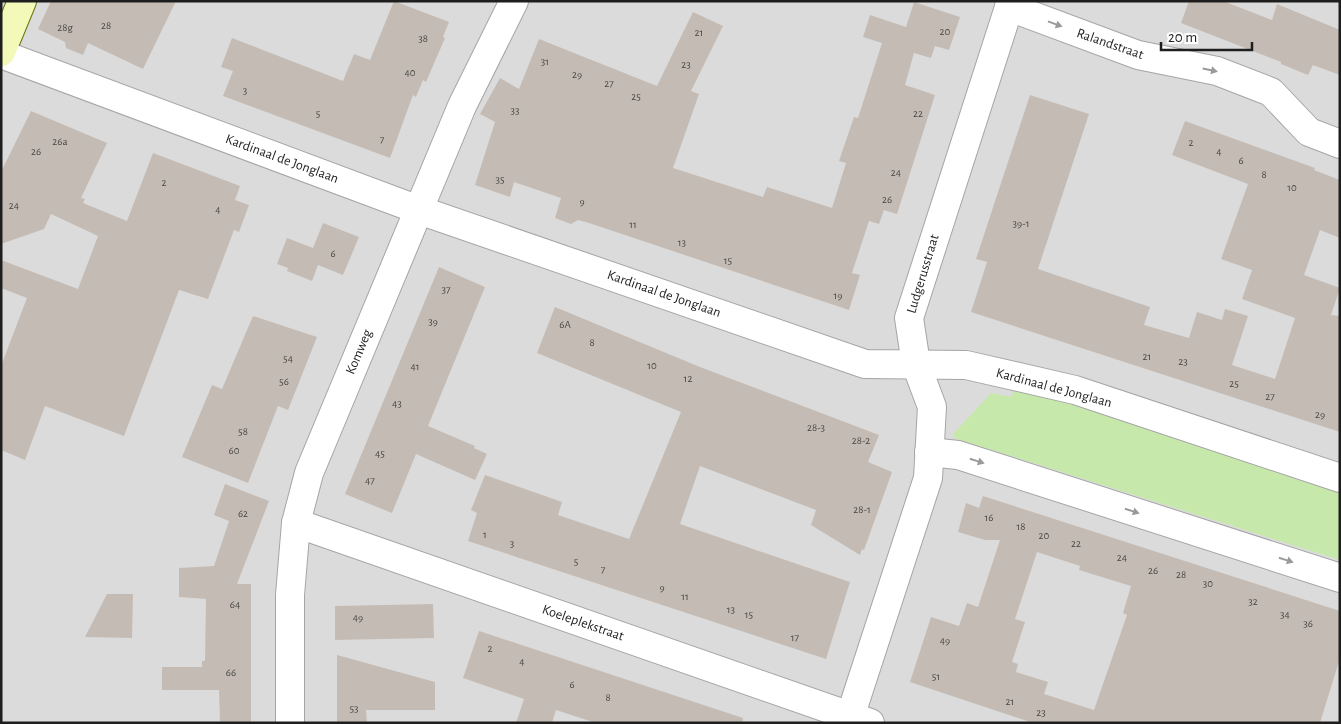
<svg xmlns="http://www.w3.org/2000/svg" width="1341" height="724" viewBox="0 0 1341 724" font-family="'Alegreya Sans',sans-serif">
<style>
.residential{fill:#dcdbdb}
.grass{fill:#c6e9ab}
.building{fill:#c4bcb4;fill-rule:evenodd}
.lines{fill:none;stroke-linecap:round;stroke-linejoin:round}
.street-casing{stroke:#a5a5a5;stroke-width:30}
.secondary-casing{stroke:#637506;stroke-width:30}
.street{stroke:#fff;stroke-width:28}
.secondary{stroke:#f2f9b9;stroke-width:28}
.oneway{fill:#9a9a9a}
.labels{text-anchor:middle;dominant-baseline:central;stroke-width:5;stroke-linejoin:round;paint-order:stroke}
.number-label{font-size:11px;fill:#484644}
.street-label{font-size:14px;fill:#1e1e1e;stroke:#fff}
</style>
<rect width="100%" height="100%" fill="#efece5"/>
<rect class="residential" x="1" y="1" width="1339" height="722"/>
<polygon class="grass" points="1013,389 1052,397 1340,490 1340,560 954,438 954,433 991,393 1012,397"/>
<g class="building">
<polygon points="51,1 176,1 143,69 88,43 83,55 66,48 65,42 38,29"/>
<polygon points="394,1 449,22 443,37 445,38 426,82 423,80 416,97 413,95 390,158 223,96 233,71 221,67 232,38 343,81 354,54 370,60"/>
<polygon points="1189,1 1223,1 1272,20 1277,4 1340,30 1340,75 1313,65 1308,75 1281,64 1281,62 1181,23"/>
<polygon points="914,2 960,17 949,50 935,46 931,58 914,53 905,85 935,95 897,214 884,210 879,224 869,221 852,273 860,275 849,310 589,223 578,220 571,224 555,218 561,198 514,182 510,197 475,185 495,122 480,114 500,78 519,89 539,39 657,86 693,12 723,26 691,91 699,94 673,168 763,197 767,187 832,208 846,163 839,161 854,117 858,118 882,43 863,37 870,15 906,27"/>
<polygon points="1030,95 1089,114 1038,269 1150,307 1144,325 1189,338 1197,312 1222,320 1225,309 1248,316 1232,365 1275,379 1295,318 1242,299 1252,270 1221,259 1248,184 1172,155 1185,121 1315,168 1314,170 1340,180 1340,238 1320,230 1304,275 1340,288 1331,315 1340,316 1340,432 971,312 987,262 976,259"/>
<polygon points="31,111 107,143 81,198 85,199 83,203 127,221 153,153 240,186 235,200 249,205 239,232 234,230 208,299 179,290 124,436 45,406 25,460 1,450 1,366 27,298 1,288 1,260 78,289 98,236 51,214 44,229 1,244 1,172"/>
<polygon points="323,223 359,237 343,275 318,265 312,281 287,271 288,268 277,264 287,238 313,248"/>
<polygon points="439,267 485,287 428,426 475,446 474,448 487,454 475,480 416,454 392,513 345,494"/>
<polygon points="555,307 700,367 879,435 868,462 892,472 864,550 862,549 860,555 811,525 816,510 700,466 680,524 850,582 826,659 468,541 477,513 471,510 485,475 562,502 558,515 629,539 681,412 537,353"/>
<polygon points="253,316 317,337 288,410 278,406 248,483 182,457 212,385 222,389"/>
<polygon points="225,484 269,501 237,584 251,584 251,723 220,723 219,690 162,690 162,667 202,667 202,661 205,661 206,599 179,597 179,568 214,566 229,521 214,515"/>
<path d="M983,496L1340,611V658L1320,723H1033L910,682L931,617L959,626L967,603L978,607L1000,540H985L958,532L966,503L979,508ZM1037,552L1080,566L1079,570L1131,586L1123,613L1127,615L1094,710L1044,694L1048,682L1016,672L1018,664L1012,662L1025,622L1015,619Z"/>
<polygon points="107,594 133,594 132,638 85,637"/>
<polygon points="433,604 434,638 335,640 335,606"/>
<polygon points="479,631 743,718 742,723 596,723 556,710 552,723 516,723 524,699 463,678"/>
<polygon points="337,655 435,682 435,710 366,710 367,723 337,723"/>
</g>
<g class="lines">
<defs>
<g id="street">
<polyline points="1009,7 1138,55 1217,71 1271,92 1309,132 1340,144"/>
<polyline points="1,54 419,210 865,364 966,365 1075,390 1340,478"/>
<polyline points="929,452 958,455 1340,578"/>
<polyline points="296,523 870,723"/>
<polyline points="290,723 290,595 296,523 309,473 462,106 514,1"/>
<polyline points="848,723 928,478 932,407 916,364 909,318 1011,1"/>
</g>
<polyline id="secondary" points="1,52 22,1"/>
</defs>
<use href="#street" class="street-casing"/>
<use href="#secondary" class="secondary-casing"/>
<use href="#street" class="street"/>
<use href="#secondary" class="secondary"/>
</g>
<defs><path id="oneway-solid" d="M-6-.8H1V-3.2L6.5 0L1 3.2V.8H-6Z" transform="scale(1.25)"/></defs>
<g class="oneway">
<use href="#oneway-solid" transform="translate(1055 24) rotate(20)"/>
<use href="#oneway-solid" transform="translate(1210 70) rotate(12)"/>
<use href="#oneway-solid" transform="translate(977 461) rotate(18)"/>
<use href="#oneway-solid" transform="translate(1132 511) rotate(18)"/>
<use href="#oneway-solid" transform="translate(1286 560) rotate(18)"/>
</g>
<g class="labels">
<g class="number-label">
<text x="106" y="25">28</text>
<text x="65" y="27">28g</text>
<text x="945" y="31">20</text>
<text x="699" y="32">21</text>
<text x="423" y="38">38</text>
<text x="545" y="61">31</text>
<text x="686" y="64">23</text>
<text x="410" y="72">40</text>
<text x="577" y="74">29</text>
<text x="609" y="83">27</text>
<text x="245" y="90">3</text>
<text x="636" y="96">25</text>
<text x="515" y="110">33</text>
<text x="318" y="113">5</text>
<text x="918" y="113">22</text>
<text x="382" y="139">7</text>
<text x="60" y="141">26a</text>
<text x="1191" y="142">2</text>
<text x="36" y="151">26</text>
<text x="1219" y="151">4</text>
<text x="1241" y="160">6</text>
<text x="896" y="172">24</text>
<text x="1264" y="174">8</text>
<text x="500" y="179">35</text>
<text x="164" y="182">2</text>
<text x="1292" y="187">10</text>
<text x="887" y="199">26</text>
<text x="582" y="201">9</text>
<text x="14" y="205">24</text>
<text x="218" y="209">4</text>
<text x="1021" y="223">39-1</text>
<text x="633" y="224">11</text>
<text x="682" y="242">13</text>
<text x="333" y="253">6</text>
<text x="728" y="260">15</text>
<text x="446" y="289">37</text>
<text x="838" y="295">19</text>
<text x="433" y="321">39</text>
<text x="565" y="324">6A</text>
<text x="592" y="342">8</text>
<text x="1147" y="356">21</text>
<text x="288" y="358">54</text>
<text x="1183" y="361">23</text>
<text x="652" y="365">10</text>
<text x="415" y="366">41</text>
<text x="688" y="378">12</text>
<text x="284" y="381">56</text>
<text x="1234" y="383">25</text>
<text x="1270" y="396">27</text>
<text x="397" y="403">43</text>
<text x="1320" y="414">29</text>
<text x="816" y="427">28-3</text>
<text x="243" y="431">58</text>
<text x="861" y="440">28-2</text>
<text x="234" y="450">60</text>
<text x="380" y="453">45</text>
<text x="370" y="480">47</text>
<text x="862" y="509">28-1</text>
<text x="243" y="513">62</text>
<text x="989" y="517">16</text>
<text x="1021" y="526">18</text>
<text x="485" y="534">1</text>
<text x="1044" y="535">20</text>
<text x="512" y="543">3</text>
<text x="1076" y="543">22</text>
<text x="1122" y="557">24</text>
<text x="576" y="561">5</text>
<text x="603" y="569">7</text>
<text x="1153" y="570">26</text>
<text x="1181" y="574">28</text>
<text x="1208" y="583">30</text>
<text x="662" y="587">9</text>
<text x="685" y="596">11</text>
<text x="1253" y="601">32</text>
<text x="235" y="604">64</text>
<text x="731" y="609">13</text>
<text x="749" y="614">15</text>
<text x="1285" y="614">34</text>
<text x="358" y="617">49</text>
<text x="1308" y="623">36</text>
<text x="795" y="637">17</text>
<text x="945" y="640">49</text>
<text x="490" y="648">2</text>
<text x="522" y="661">4</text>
<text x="231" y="672">66</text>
<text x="936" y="676">51</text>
<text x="572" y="684">6</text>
<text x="608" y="697">8</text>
<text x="1010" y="701">21</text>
<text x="354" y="708">53</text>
<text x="1041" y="712">23</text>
</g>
<g class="street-label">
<text transform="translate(1110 44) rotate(19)">Ralandstraat</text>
<text transform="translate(282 159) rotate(20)">Kardinaal de Jonglaan</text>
<text transform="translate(923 274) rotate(-73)">Ludgerusstraat</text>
<text transform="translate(664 294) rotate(19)">Kardinaal de Jonglaan</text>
<text transform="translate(359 352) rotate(-67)">Komweg</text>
<text transform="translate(1054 388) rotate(15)">Kardinaal de Jonglaan</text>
<text transform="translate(583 623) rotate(19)">Koeleplekstraat</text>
</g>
</g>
<rect width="1341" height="724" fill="none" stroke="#1e1e1e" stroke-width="5"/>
<path d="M1161 42v8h91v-8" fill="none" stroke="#1e1e1e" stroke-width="2.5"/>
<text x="1168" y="42" font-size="15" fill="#1e1e1e" stroke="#ffffff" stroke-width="4" paint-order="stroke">20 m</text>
</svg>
